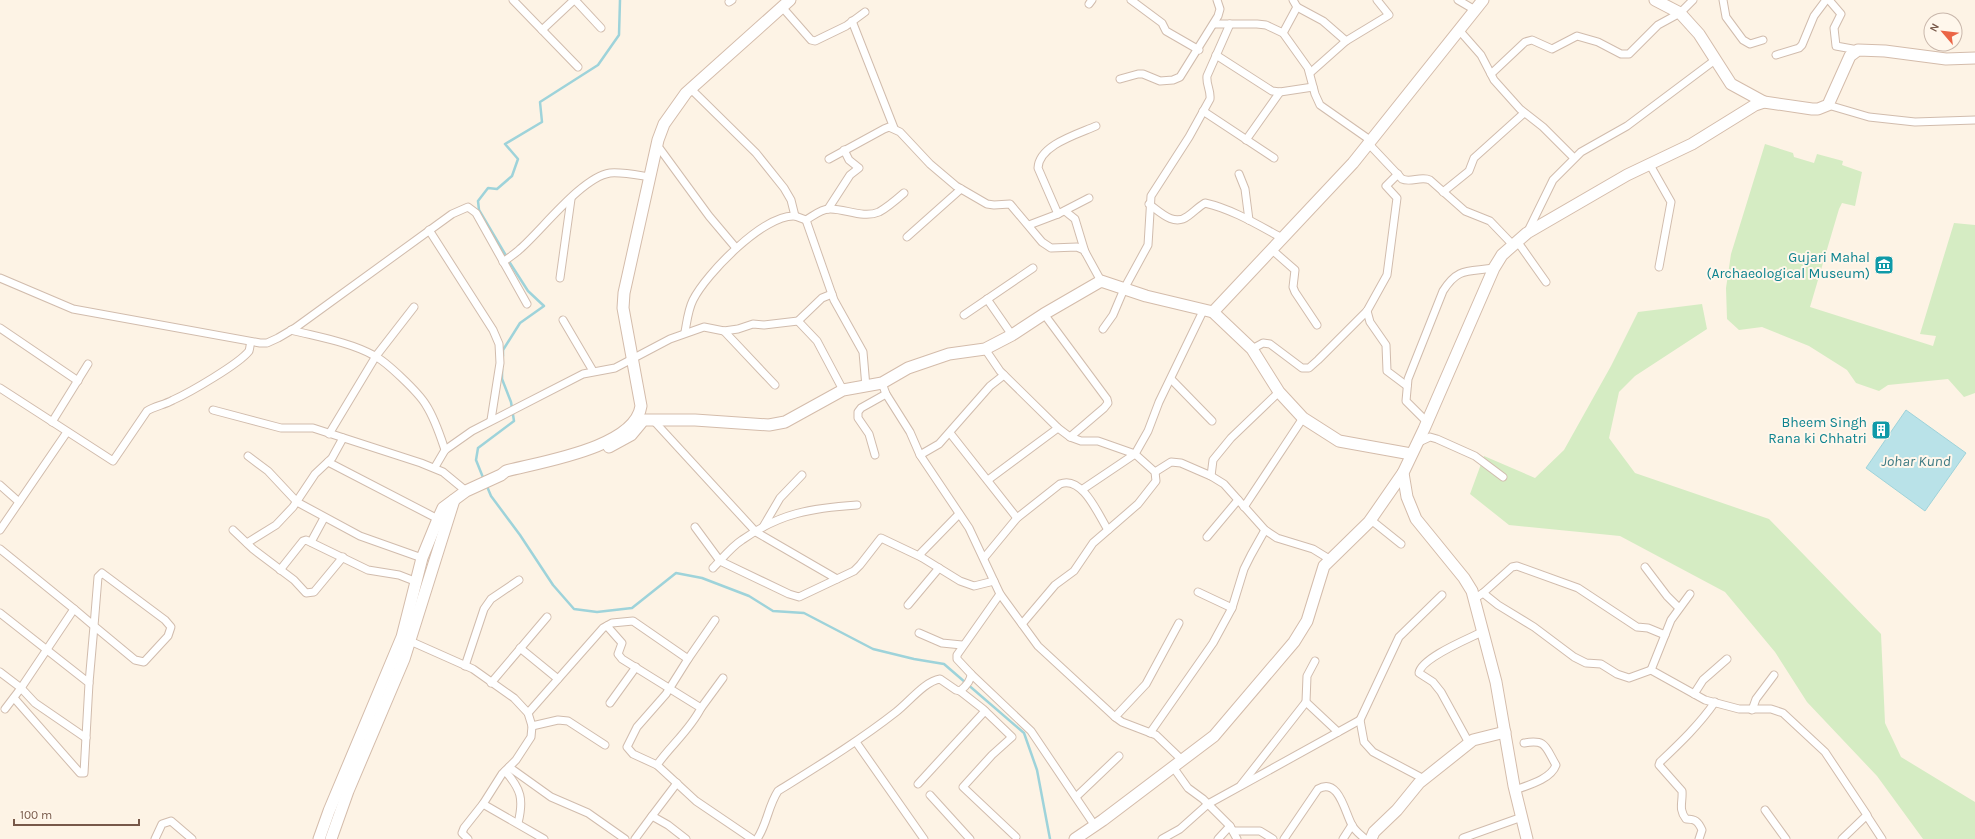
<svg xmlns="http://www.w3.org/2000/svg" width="1975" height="839" viewBox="0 0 1975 839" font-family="Karla,sans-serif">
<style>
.green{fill:#d5ecc3}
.water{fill:#b9e2e8;stroke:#9ed3da}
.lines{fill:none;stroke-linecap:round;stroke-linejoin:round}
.stream{stroke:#9ed3da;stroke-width:2.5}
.street-casing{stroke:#d1bcad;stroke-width:9}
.secondary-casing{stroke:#d4bcab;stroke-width:13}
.street{stroke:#fff;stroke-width:7}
.secondary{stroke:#fff;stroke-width:11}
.labels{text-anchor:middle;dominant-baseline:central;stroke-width:4;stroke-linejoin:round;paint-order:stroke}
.culture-label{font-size:14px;fill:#0d838f;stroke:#fff7ec;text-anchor:end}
.water-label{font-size:15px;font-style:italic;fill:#3f7b84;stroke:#fff7ec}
</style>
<rect width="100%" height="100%" fill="#fdf3e5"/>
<g class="green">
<polygon points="1765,144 1793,153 1794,157 1814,163 1817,154 1843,161 1842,165 1862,172 1855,206 1842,203 1839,209 1810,307 1933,346 1936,336 1920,334 1954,223 1975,225 1975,393 1964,397 1948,379 1888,385 1879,391 1856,383 1847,370 1809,346 1762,327 1739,330 1727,319 1726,288 1731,254"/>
<polygon points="1702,304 1707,329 1635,376 1619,392 1609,438 1635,473 1769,519 1881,634 1885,723 1901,757 1975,802 1975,839 1923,839 1877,776 1807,702 1775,652 1725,592 1620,536 1509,525 1470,494 1484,456 1535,478 1564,450 1611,366 1638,312"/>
</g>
<polygon class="water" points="1906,410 1966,453 1925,511 1866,468"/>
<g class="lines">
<g class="stream">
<polyline points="505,254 479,210 478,201 488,188 497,189 512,176 518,159 505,144 542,122 540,102 598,65 619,35 620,0"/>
<polyline points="503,356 503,350 520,323 544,306 528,291 510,263"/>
<polyline points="484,480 476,460 478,448 514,421 511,402 502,379 502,369"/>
<polyline points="486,484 491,496 520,535 553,585 574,609 597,612 632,608 676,573 702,578 749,596 773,611 804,613 873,649 914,659 944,664 1024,733 1037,770 1050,839"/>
</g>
<defs>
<g id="street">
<polyline points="513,0 578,67"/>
<polyline points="575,0 601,28"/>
<polyline points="1131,0 1162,23 1166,31 1199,50"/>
<polyline points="1458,0 1475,10"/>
<polyline points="1723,0 1726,17 1743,40 1750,44 1763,40"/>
<polyline points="1829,0 1841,14 1834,28 1836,46 1858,50"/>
<polyline points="729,2 732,0"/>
<polyline points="1089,4 1092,0"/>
<polyline points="782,7 811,40 815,41 846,26 865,12"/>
<polyline points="1297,7 1323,21 1346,41 1310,73"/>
<polyline points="852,21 894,128"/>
<polyline points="1214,24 1257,24 1266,25 1283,33 1308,68 1315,94 1320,105 1370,140"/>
<polyline points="542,30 574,0"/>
<polyline points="1459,30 1481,55 1494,80 1520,109 1543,127 1574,158"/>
<polyline points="1283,33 1297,7 1293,0"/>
<polyline points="1346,41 1389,15 1377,0"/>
<polyline points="1216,55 1272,91 1280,92 1313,87"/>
<polyline points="1776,55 1799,48 1802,45 1814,16 1826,0"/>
<polyline points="1491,74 1525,42 1532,40 1552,49 1577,36 1598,42 1621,54 1629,54 1658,25 1680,13 1693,0"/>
<polyline points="1120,79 1138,74 1143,74 1160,81 1173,80 1180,77 1218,16 1220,9 1217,0"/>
<polyline points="694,92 756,153 784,188 791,200 795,216"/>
<polyline points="1828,105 1869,117 1915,122 1975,120"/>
<polyline points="1203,111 1274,158"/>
<polyline points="1246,140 1280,92"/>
<path d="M1368,143L1402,179C1410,183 1421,176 1430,180L1465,211L1490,221L1513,245"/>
<polyline points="660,149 709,216 736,248"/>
<polyline points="829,159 884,129 889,127 900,132 930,164 956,186 987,204 994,205 1010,204 1042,242 1051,248 1077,247 1084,250 1101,281"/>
<polyline points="1650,165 1671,202 1659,267"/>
<polyline points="1239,174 1245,189 1249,220"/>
<polyline points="1443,192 1469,171 1474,158 1524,113"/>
<path d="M1149,204C1160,212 1174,227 1188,216C1194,212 1198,207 1205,203C1232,209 1258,225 1282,238"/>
<polyline points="828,209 850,175 859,168 849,160 844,150"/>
<polyline points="1065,211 1075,219 1085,252"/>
<path d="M1058,214L1038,168C1039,145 1078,134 1096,126"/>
<polyline points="1029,225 1058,214 1089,198"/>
<polyline points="429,230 493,330 499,344 500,363 491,420"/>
<polyline points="1528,231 1553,180 1581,152 1627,126 1715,60"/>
<polyline points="907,237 961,189"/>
<polyline points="1517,241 1546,282"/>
<polyline points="1271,249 1295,270 1293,287 1295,292 1317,325"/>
<path d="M503,262C508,258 515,254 520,249C542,230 582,177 610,173C623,172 637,175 650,177"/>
<polyline points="0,278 73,309 260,343 267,343 278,338 295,328 452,214 468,207 476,213 527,304"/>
<polyline points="560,278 571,199"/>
<polyline points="987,299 1012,335"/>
<polyline points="1367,311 1370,322 1386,345 1387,371 1407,386"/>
<polyline points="1044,314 1107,399 1108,403 1104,408 1070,437"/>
<polyline points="964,315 1033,268"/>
<polyline points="563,320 593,371"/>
<polyline points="798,321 817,341 843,390"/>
<polyline points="0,328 78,381"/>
<path d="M1103,329L1113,315L1124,289L1148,245L1151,196L1189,137L1210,99C1211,90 1206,85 1207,76L1230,24"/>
<path d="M291,330C318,337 349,342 373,355C386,361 419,393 426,405C435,419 440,435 445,450"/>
<polyline points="724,331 775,385"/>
<path d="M685,332C687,321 688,310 693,300C706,274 764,214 795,216C798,217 803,219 806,220"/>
<polyline points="985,349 1000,371 1058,428 1070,437 1081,441 1098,441 1135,454"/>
<polyline points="1252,349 1263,343 1270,344 1302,368 1309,368 1318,360 1367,311 1387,275 1397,198 1386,186 1398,174"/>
<polyline points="1171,379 1212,421"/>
<polyline points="882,383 886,394 910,432 920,455 969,528 1000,594 1038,646 1115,717 1122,722 1156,735 1182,760"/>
<path d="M866,387L863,352L834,300L806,220C813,216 821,209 829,209C844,208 863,219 879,212C888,207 896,200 904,193"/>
<path d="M0,388L113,461L147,411C155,406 164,405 173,400C189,393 239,364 249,351C250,348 250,344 251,342"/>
<polyline points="213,410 281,428 313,428 421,463 443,472 466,491"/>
<polyline points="653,420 756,532 837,579 799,597 789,594 720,561 695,527"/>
<polyline points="52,422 88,364"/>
<path d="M1427,422L1406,401L1408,379L1443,291C1458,267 1468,272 1494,268"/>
<polyline points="950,433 1017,518"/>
<polyline points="329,434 376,356 414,307"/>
<polyline points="1417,443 1430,437 1437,439 1475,456 1503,477"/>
<polyline points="875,455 869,434 858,418 858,412 861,408 886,394"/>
<polyline points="920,455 939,444 990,386 1004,375"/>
<polyline points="248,456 268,471 297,502 360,536 422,558"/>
<polyline points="328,462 438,519"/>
<polyline points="435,467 445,450 472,431 583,374 615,368 670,339 704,327 724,331 738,329 753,324 764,325 798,321 822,298 832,294"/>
<polyline points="1155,472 1171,462 1181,463 1211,476 1224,484 1265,530 1277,538 1313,549 1331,560"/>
<polyline points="1211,476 1213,460 1231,438 1279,392"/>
<polyline points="988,480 1058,428"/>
<polyline points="0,485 19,502"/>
<polyline points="1083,489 1135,454"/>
<polyline points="1244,507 1303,418"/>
<polyline points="959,514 921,553 921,557 960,581 974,586 994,581"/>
<polyline points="1371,520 1401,544"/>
<polyline points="763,527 780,498 802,475"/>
<polyline points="0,530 67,432"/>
<polyline points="233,530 253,549 294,580 306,593 314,592 343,557"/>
<polyline points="1207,537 1238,500"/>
<polyline points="311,542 324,518"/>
<polyline points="247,543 276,525 293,507 315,474 332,458 343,438"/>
<polyline points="0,549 74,609 21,688 0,672"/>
<path d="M984,558L1017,518L1060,484C1082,475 1098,514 1108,530"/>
<polyline points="1645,567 1667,596 1679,608"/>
<path d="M713,568C722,559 731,547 742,540C780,513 812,508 857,505"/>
<polyline points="280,570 303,541 306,540 368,570 399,575 417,582"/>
<polygon points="102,573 165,620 171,627 168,636 144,662 135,660 94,626 98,577"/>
<polyline points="837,579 854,571 860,565 881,538 921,557"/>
<polyline points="1198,592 1232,608"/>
<polyline points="1483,593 1498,605 1534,627 1574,657 1586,663 1601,664 1617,674 1629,678 1651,670"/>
<polyline points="1690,594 1671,620 1651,670 1705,700 1739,709 1771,709 1783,713 1825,752 1867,815 1842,839"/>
<polyline points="1474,599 1483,593 1512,567 1517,566 1578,588 1637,627 1648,628 1665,635"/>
<polyline points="908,605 939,568"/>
<polyline points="74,609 94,626 89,683"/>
<polyline points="0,613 89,683 84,773 80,773 14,698"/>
<polyline points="1022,624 1055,585 1074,571 1093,543 1138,504 1156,481 1155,472 1135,454 1148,431 1159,402 1204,309"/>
<path d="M607,626L622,643L618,654L622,659L701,708C690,730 670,746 657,765"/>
<polyline points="919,633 942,643 962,645"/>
<polyline points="410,641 473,669 514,698 528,713 532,726 531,737 516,760 502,774 483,804 544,839"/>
<polyline points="520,648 558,679"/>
<polyline points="688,659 715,620"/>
<polyline points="1315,661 1307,676 1306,702 1338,732"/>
<polyline points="465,666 484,609 491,599 519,580"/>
<polyline points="971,674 1031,731 1095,826"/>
<polyline points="491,683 547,617"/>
<polyline points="960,691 983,709 1012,737 992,755 963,787 1016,837"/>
<polyline points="1694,694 1703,680 1727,659"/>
<polyline points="610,703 636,667"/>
<polyline points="701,708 723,678"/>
<polyline points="5,709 21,688 35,703 86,738"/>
<polyline points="1752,710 1756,699 1774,675"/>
<polyline points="528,713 603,628 612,623 633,621 688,659 666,694 637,727 627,747 633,754 657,765 696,801 752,839"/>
<polyline points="1115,717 1146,684 1179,623"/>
<polyline points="532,726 558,720 568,721 605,745"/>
<polyline points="1150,733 1213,643 1232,608 1244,569 1251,555 1265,530"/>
<polyline points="856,742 924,839"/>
<path d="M1469,743L1441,692L1433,682L1419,673C1421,658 1468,639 1482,632"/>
<polyline points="509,767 551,797 588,813 625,839"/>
<polyline points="1173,767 1188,788 1203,799 1230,826 1237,839"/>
<path d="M505,771C521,789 524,799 518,823"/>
<polyline points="1424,779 1373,752 1364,742 1360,720 1399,637 1442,595"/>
<polyline points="677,783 652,816 668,825 686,839"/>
<polyline points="918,784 985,711"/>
<polyline points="1241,785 1306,702"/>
<path d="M1515,790C1529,785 1551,779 1556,765C1545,747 1547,739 1524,743"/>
<polyline points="930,795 970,839"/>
<polyline points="1076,797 1119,756"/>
<polyline points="1765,810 1786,839"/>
<polyline points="1867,816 1882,839"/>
<polyline points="1233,831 1260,831 1273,839"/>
<polyline points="1463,838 1522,817"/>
<polyline points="155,839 162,824 171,821 192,839"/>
<polyline points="468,839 462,833 464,828 483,804"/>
<polyline points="635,839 652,816"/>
<path d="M757,839C767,825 768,806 778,791C818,766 859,741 896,712C908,703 925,681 940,679L956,690L960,691C965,687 971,680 971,674L957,659V655L1000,594"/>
<polyline points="1162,839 1180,829 1208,804 1360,720"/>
<polyline points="1218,839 1230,826"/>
<path d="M1284,839L1318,789C1339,777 1345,813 1352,825C1355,831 1361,835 1365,839"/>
<polyline points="1343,839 1352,825"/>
<path d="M1699,839L1702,830C1698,821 1695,819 1686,819C1678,809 1683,802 1682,791L1659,765L1660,762C1680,743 1699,725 1715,702"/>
</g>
<g id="secondary">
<polyline points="1655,0 1680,13 1699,34 1731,84 1764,102"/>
<polyline points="1213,312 1252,349 1279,392 1303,418 1339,441 1411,454"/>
<polyline points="636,420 695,420 769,425 785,422 843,390 882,383 908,368 949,354 985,349 1012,335 1044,314 1101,281 1146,296 1213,312 1353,163 1483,0"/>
<polyline points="609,447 631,435 641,423"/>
<path d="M319,839L329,811L402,637L422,558L438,519L443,508L466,491L501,475L506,471C540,462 635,448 641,406L623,308L624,293L658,140L664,124L686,93L790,0"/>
<polyline points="331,839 348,791 404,659 454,500"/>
<polyline points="1075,839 1103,820 1214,736 1294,642 1307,621 1324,566 1369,522 1403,473"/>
<polyline points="1371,839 1374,832 1397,810 1419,783 1473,740 1505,732"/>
<polyline points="1527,839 1514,786 1496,682 1472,591 1464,578 1416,519 1407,497 1403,473 1424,429 1494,268 1502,255 1527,233 1627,175 1692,144 1755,105 1764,102 1812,109 1818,109 1828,105 1850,56 1858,50 1885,51 1946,59 1975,58"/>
</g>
</defs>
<use href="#street" class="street-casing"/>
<use href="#secondary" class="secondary-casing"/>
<use href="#street" class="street"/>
<use href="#secondary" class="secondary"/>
</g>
<defs>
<symbol id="museum-square" viewBox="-11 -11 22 22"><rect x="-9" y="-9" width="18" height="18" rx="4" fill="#0f9aa8" stroke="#fff7ec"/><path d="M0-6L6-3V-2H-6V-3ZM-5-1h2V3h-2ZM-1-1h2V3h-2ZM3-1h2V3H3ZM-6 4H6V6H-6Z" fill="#fff"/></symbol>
<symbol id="building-square" viewBox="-11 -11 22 22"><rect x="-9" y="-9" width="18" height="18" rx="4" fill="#0f9aa8" stroke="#fff7ec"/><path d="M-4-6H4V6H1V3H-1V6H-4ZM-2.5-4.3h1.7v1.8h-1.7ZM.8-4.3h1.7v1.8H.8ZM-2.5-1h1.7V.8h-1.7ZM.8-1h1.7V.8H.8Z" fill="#fff"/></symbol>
</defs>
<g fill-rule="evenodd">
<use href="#museum-square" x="1873" y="254" width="22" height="22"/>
<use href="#building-square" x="1870" y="419" width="22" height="22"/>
</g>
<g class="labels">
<g class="culture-label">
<text x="1870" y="257">Gujari Mahal<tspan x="1870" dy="16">(Archaeological Museum)</tspan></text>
<text x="1867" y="422">Bheem Singh<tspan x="1867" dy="16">Rana ki Chhatri</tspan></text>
</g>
<g class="water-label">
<text x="1916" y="461">Johar Kund</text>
</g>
</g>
<g transform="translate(1943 32) rotate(298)"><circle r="19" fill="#fff7ec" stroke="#c9b7ab"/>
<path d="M0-3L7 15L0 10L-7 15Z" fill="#eb6546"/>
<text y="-6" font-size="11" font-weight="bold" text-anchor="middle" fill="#775849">N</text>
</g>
<path d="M14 819v6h125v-6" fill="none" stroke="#775849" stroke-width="2"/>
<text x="20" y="819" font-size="12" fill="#775849" stroke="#fff7ec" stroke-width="3" paint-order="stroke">100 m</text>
</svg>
